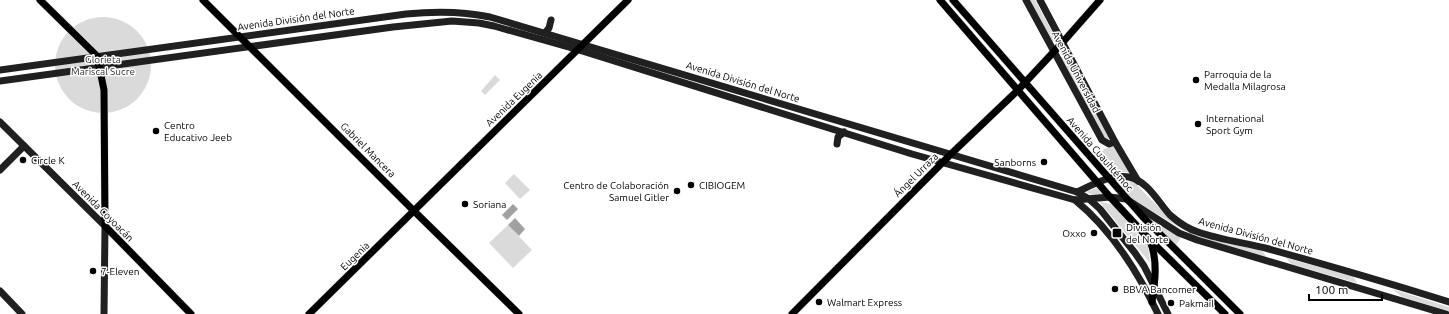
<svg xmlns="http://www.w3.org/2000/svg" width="1449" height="314" viewBox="0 0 1449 314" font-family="Ubuntu,sans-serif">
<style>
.green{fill:#dadada}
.water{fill:#a1a1a1}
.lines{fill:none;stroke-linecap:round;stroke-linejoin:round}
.primary-casing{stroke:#dbdbdb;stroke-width:8}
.secondary{stroke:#202020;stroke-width:7}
.primary{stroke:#000;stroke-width:7}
.poi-dot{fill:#000;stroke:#fff;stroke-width:1.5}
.labels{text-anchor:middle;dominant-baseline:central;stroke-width:3;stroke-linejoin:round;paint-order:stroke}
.street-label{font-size:10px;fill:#000;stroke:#fff}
.park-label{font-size:10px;fill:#313131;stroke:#fff}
.poi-label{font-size:10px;fill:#000;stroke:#fff;text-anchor:start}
</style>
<rect width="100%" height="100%" fill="#fff"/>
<g class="green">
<polygon points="1029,0 1035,0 1056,39 1052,42"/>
<circle cx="103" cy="65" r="48"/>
<polygon points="1061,57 1067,58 1110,139 1105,139"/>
<polygon points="495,75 500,80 485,95 481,91"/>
<polygon points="1113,146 1131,173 1117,171 1108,173 1095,159 1100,155 1104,149"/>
<polygon points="514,174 530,190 520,199 505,183"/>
<polygon points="1124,180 1135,183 1168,217 1181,226 1180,228 1125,195 1115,182"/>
<polygon points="1098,187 1103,194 1096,197 1086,192"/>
<polygon points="1099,201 1113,205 1148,246 1150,263"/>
<polygon points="1141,212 1181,237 1175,247"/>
<polygon points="508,225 532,250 513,268 489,243"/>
<polygon points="1189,231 1208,239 1263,251 1266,257 1218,244 1189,234"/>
<polygon points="1286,258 1353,276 1357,283 1291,264"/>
<polygon points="1392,289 1449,307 1449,311 1402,297"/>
</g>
<g class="water">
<polygon points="513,204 518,209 507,220 502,215"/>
<polygon points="515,218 525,229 519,236 508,225"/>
</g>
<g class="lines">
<defs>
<g id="primary">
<polyline points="40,0 97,56 104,90 105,226 191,314"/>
<polyline points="203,0 414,211 519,314"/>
<polyline points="940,0 1110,197 1149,239 1225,314"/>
<polyline points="953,0 1143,217 1240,314"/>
<path d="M1150,241C1158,260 1155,282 1152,302"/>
<polyline points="309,314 628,0"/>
<polyline points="792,314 951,154 1017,91 1063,42 1100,0"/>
</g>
</defs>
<use href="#primary" class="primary-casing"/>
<g class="secondary">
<polyline points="1026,0 1102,140 1109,144 1115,142"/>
<polyline points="1040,0 1115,142 1138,181"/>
<polyline points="545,33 549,28 551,20"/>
<path d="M0,70L406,14C435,11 462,11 490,17L1077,192L1089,199L1100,209L1135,253L1144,266L1168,314"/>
<polyline points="0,81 393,27 452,21 479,23 494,26 579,50 912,154 1068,198 1075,200 1110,197 1126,199 1179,233 1197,240 1446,314"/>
<polyline points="0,122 105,226 104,314"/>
<polyline points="837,144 838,137 844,132"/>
<polyline points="0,170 24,146"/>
<path d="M1077,192C1092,185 1111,174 1129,177C1148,181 1158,202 1170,215C1178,222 1188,229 1198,232C1221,240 1246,243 1269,249C1330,266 1389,283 1449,302"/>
<path d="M1075,200C1112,230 1138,272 1158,314"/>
<polyline points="0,291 22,314"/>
</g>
<use href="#primary" class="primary"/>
</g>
<g class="poi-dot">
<circle cx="1196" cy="80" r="4"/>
<circle cx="1198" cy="124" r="4"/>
<circle cx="156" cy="131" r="4"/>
<circle cx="23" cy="160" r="4"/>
<circle cx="1044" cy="162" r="4"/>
<circle cx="691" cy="185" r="4"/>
<circle cx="677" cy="191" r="4"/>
<circle cx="465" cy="204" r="4"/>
<circle cx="1094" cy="233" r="4"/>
<rect x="1112" y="228" width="10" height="10" rx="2"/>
<circle cx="93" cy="271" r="4"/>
<circle cx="1115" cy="289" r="4"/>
<circle cx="819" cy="302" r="4"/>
<circle cx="1171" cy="303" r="4"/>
</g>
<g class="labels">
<g class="street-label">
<text transform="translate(296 19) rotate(-8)">Avenida División del Norte</text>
<text transform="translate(1076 72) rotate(62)">Avenida Universidad</text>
<text transform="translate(743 82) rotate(17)">Avenida División del Norte</text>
<text transform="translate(514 99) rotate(-44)">Avenida Eugenia</text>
<text transform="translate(368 150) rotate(45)">Gabriel Mancera</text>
<text transform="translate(1100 154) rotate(49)">Avenida Cuauhtémoc</text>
<text transform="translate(916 175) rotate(-45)">Ángel Urraza</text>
<text transform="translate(103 211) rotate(45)">Avenida Coyoacán</text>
<text transform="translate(1256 236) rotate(15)">Avenida División del Norte</text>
<text transform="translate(355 256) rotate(-44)">Eugenia</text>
</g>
<g class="park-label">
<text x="103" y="59">Glorieta<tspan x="103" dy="12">Mariscal Sucre</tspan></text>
</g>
<g class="poi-label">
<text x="1204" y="74">Parroquia de la<tspan x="1204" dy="12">Medalla Milagrosa</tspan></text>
<text x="1206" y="118">International<tspan x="1206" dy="12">Sport Gym</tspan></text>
<text x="164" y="125">Centro<tspan x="164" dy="12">Educativo Jeeb</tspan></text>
<text x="31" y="160">Circle K</text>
<text x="1036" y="162" text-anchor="end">Sanborns</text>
<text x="669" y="185" text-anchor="end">Centro de Colaboración<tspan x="669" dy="12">Samuel Gitler</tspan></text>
<text x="699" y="185">CIBIOGEM</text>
<text x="473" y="204">Soriana</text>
<text x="1126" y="227">División<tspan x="1126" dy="12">del Norte</tspan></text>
<text x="1086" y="233" text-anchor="end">Oxxo</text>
<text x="101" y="271">7-Eleven</text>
<text x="1123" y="289">BBVA Bancomer</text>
<text x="827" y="302">Walmart Express</text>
<text x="1179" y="303">Pakmail</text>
</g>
</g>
<path d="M1309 294v6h73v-6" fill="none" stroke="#000000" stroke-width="2"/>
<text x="1315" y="294" font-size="12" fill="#000000" stroke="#ffffff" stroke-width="3" paint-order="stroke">100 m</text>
</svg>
